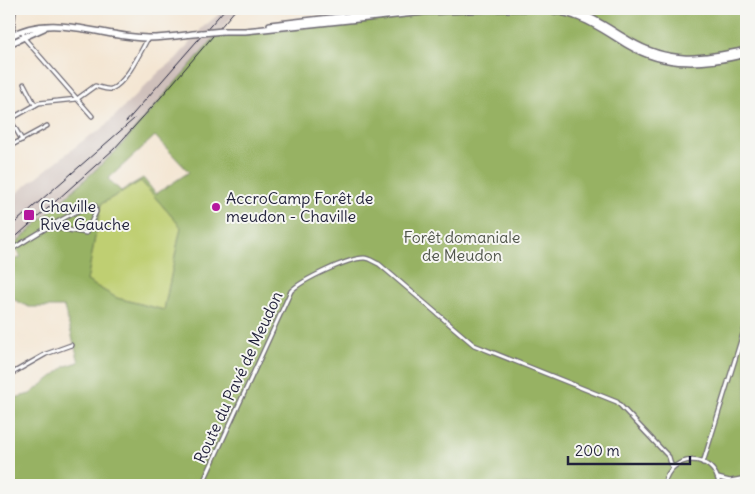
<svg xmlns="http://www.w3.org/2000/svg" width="755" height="494" viewBox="0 0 755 494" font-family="Delius,sans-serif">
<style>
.industrial{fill:#cfc0bb}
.green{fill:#bfcf72;stroke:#707856}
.forest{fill:#97b264;stroke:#5c6a50;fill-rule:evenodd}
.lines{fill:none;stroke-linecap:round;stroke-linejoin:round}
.street-casing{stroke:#6c6770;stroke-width:5.5}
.secondary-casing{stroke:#6c6770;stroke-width:8}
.street{stroke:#fff;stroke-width:3}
.secondary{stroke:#fff;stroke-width:5}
.rail{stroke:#22223b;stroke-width:1}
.secondary-bridge-casing{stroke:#6c6770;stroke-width:8;stroke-linecap:butt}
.secondary-bridge{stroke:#fff;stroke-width:5}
.poi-dot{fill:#b5179e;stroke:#f6f6f2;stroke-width:2}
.labels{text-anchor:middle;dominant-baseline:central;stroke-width:4;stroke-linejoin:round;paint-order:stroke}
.poi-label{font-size:16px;fill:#22223b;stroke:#f6f6f2;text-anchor:start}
.park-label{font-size:16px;fill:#51564c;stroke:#f6f6f2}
.street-label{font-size:16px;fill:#22223b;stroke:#f6f6f2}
</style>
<rect width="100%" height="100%" fill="#f6f6f2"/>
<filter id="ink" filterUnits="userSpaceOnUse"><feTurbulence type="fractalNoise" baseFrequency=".02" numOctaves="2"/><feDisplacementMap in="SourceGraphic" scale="10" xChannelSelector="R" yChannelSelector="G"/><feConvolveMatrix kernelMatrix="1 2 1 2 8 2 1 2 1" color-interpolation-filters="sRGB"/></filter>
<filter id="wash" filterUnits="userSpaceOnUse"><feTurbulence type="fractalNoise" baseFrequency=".0096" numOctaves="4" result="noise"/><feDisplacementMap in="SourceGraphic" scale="20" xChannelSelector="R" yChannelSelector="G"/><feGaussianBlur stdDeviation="1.12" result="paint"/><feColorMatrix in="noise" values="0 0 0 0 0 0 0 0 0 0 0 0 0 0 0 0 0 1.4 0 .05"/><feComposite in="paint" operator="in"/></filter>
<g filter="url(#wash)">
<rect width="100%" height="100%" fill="#f4e6d3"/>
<polygon class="industrial" points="221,9 239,9 135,131 97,170 9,249 9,199 89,136 100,131 159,72 175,60 202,28 217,16"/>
<polygon class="green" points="141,181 181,227 164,310 117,298 87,281 101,204"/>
<path class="forest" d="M380,9H746V485H9V406L11,399L30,394L66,366L79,362L64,307H29L9,297V262L21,257L14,245L116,151L215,37L380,20ZM155,136L189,172L156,194L143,178L121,191L108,179ZM141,181L181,227L164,310L117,298L87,281L101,204Z"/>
</g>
<g filter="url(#ink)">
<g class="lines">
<defs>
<g id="street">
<polyline points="22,31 25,39 92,116"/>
<polyline points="24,84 35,105"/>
<polyline points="11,121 22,140"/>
<path d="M9,123L16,116L39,103L77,99L95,86C100,87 106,90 111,89C125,85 141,51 148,38"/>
<polyline points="14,144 47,126"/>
<path d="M9,251C22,243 84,203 95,206L96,212L86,233L50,227"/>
<polyline points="9,375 46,354 71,345"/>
<polyline points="703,463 746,324"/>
<polyline points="718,478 730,481 746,478"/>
<path d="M202,485L291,291C302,280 348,258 364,258C369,258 374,262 379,264L474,345L617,402L669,457L672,468"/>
<path d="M664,485C670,452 715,452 719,485"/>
<polyline points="722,485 730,481"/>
</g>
<g id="secondary">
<path d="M496,9C522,9 550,7 575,16C594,22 611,35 628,45C667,68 705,64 746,54"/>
<path d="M567,9C590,15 608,28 628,40C669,65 702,60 746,50"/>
<polyline points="9,15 9,9"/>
<polyline points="270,25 408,9"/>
<polyline points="223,31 245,31 424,12 489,9"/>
<path d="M9,37C50,11 104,38 148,38C166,38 184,35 202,33"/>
<polyline points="9,44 44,28"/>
<polyline points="9,55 13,9"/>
</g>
</defs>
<use href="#street" class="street-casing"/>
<use href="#secondary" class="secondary-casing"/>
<use href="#street" class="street"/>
<use href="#secondary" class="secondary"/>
<g class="rail">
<polyline points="126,122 225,9"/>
<polyline points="9,228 134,119"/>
<polyline points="9,243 114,149 161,97 236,9"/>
</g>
<defs>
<polyline id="secondary-bridge" points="202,33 223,31"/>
</defs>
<use href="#secondary-bridge" class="secondary-bridge-casing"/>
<use href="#secondary-bridge" class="secondary-bridge"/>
</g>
</g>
<g class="poi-dot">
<circle cx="216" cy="207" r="5"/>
<rect x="23" y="209" width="12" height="12" rx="2.5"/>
</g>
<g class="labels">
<g class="poi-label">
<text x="226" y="198">AccroCamp Forêt de<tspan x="226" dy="18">meudon - Chaville</tspan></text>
<text x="40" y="206">Chaville<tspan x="40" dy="18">Rive Gauche</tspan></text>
</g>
<g class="park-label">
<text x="462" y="237">Forêt domaniale<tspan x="462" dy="18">de Meudon</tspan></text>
</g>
<g class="street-label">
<text transform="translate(238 377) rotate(-65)">Route du Pavé de Meudon</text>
</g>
</g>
<rect width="755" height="494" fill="none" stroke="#f6f6f2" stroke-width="30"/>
<path d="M568 456v8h122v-8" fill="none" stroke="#22223b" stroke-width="2.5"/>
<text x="575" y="456" font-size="15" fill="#22223b" stroke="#f6f6f2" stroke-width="4" paint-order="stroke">200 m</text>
</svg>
